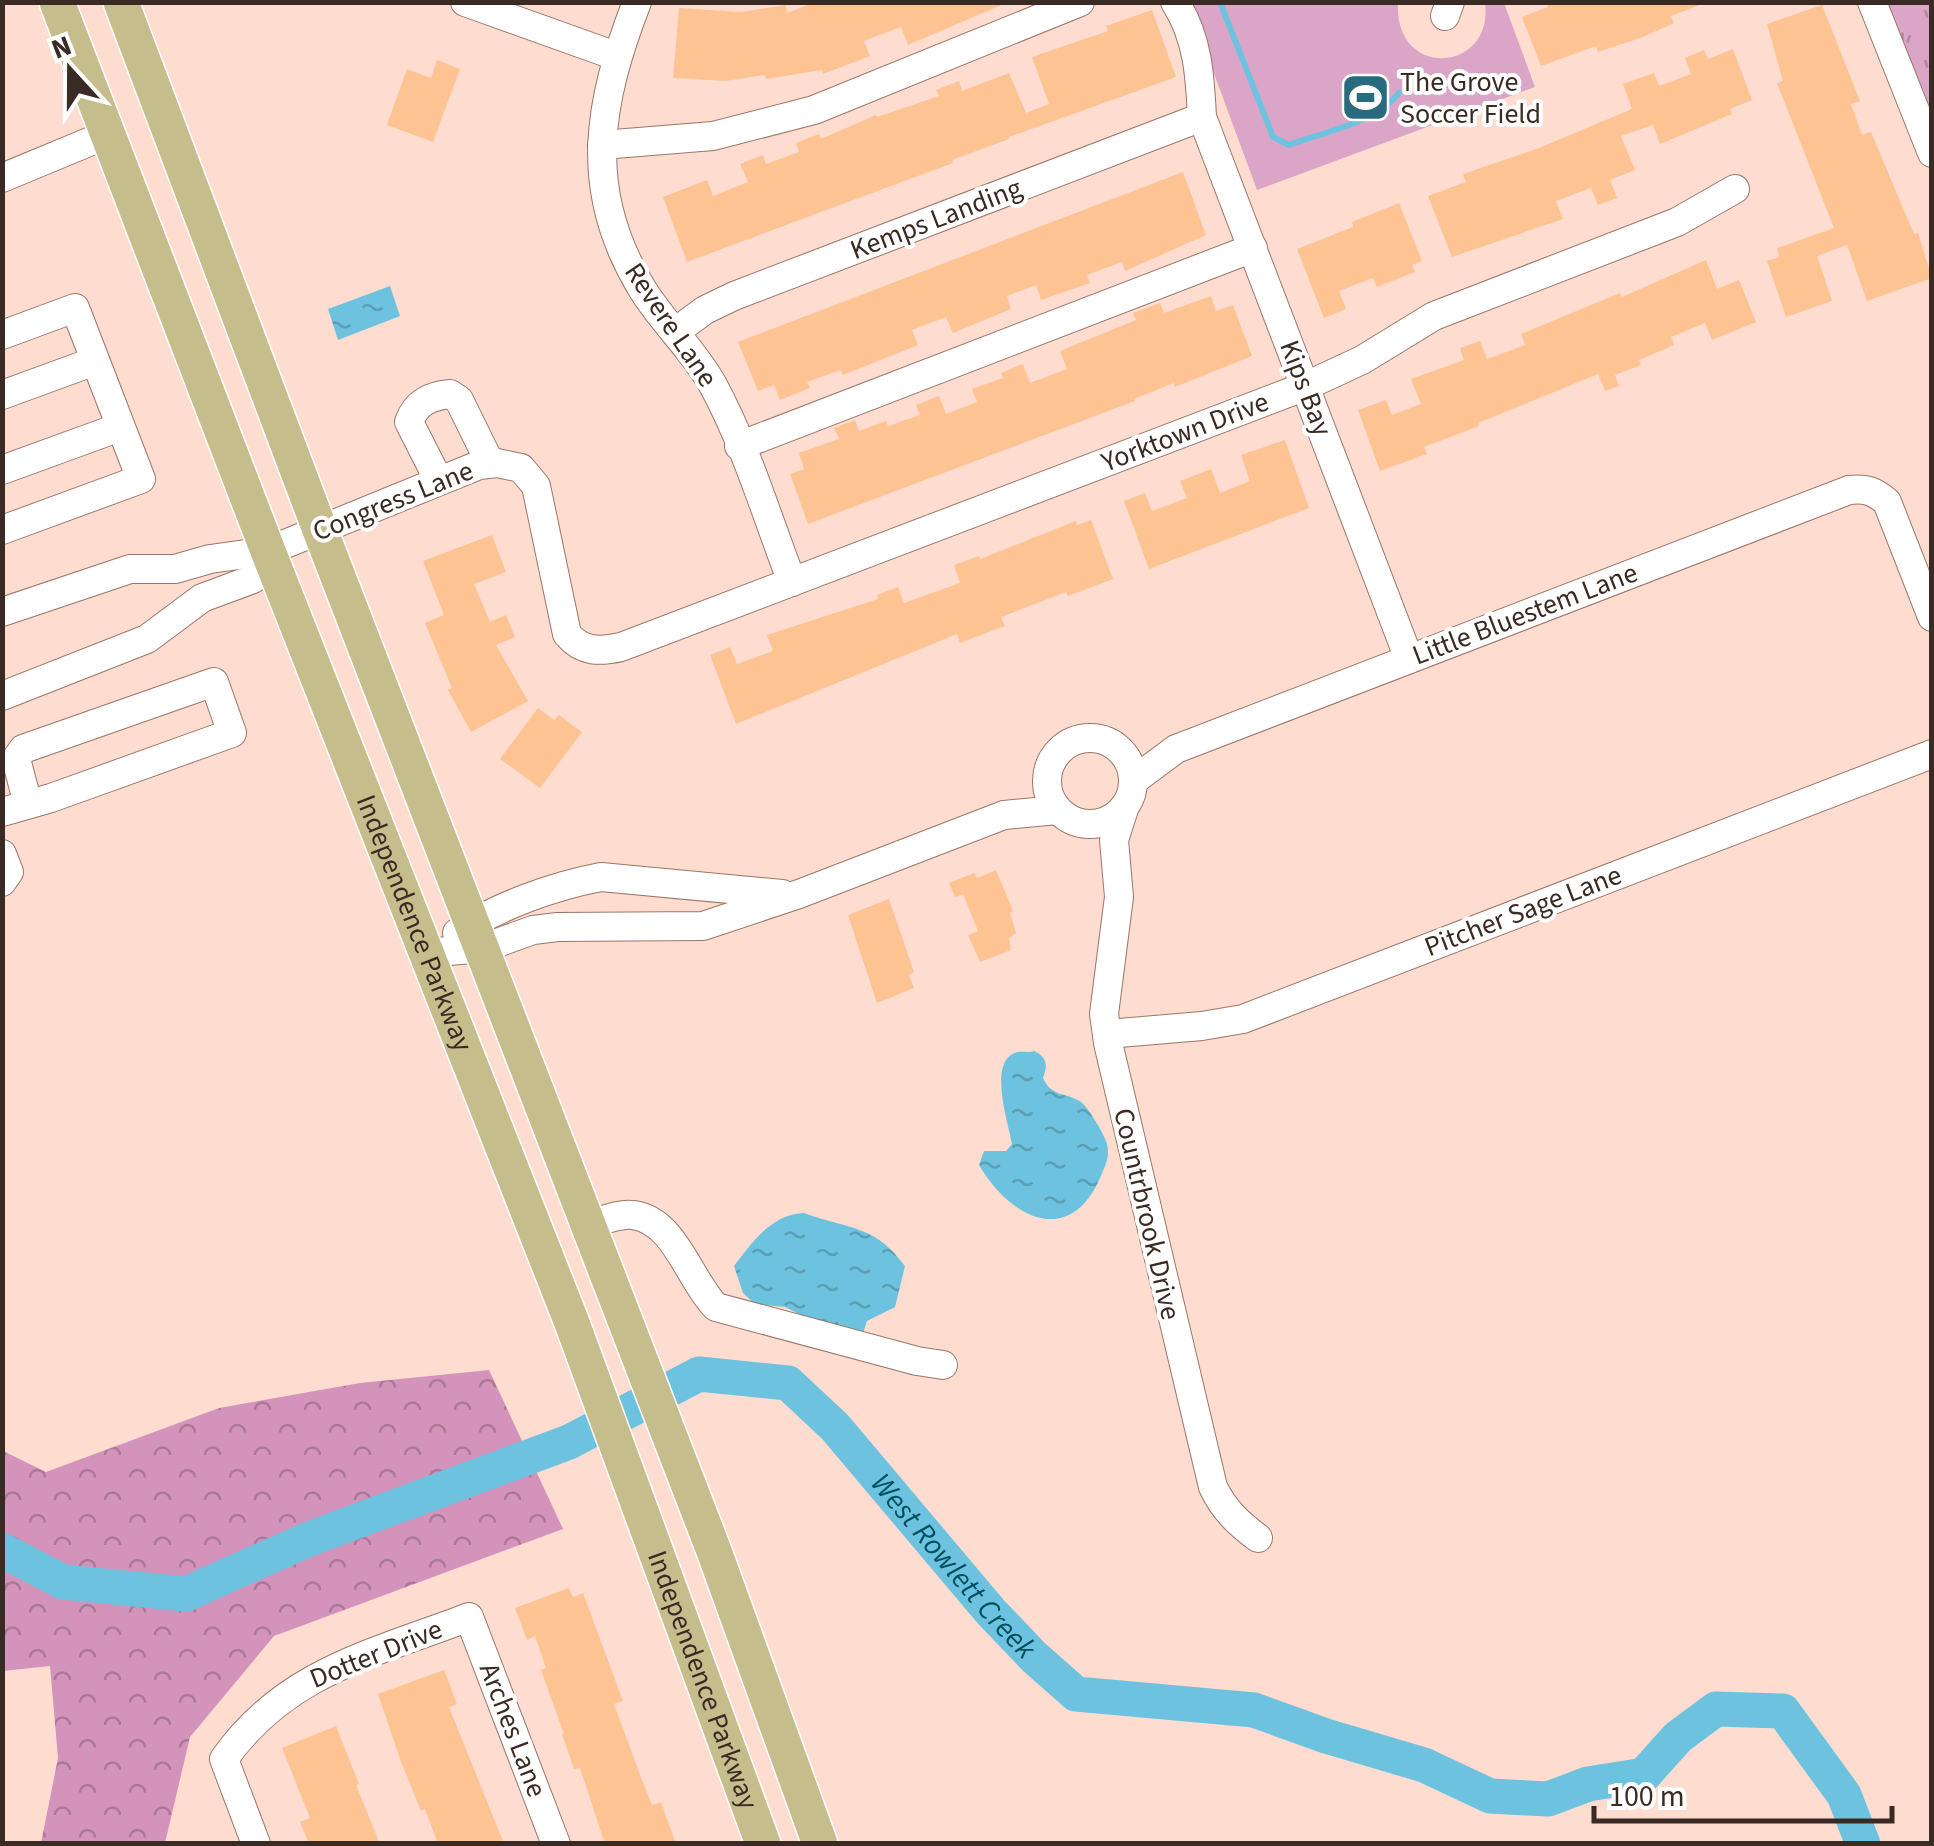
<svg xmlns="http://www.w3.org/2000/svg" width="1934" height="1846" viewBox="0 0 1934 1846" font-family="'Source Sans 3',sans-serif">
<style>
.grass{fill:url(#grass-tufts)}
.forest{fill:url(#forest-crowns)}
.pitch{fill:#dba5c7}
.water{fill:url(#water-ripples)}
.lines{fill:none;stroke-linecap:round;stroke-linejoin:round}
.stream{stroke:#6dc3df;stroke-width:6}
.river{stroke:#6dc3df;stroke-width:35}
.building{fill:#fdc392}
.minor-casing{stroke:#9b7668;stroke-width:30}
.major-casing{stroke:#fff;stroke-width:38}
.minor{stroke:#fff;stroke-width:28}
.major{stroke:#c5be8c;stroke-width:35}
.labels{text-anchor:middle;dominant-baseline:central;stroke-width:8;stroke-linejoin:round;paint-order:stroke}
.poi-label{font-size:28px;fill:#3a2a24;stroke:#fff;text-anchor:start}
.street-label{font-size:28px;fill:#3a2a24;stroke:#fff}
.water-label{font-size:30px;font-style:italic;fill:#004f62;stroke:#fff}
</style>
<defs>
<pattern id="grass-tufts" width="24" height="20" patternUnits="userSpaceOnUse" patternTransform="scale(2.5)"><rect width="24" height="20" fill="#dba5c7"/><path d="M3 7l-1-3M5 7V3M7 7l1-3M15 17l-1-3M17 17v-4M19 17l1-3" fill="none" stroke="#b387a1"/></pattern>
<pattern id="forest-crowns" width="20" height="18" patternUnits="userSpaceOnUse" patternTransform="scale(2.5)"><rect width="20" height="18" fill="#d393bb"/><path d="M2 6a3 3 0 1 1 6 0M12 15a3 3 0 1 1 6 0" fill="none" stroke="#ac7898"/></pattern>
<pattern id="water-ripples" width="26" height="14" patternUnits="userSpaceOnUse" patternTransform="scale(2.5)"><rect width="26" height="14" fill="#6dc3df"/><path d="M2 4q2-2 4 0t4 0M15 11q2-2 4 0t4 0" fill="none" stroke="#5b9fb5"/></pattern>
</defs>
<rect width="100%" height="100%" fill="#fedcd0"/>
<polygon class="grass" points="1885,3 1931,3 1931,118"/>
<polygon class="forest" points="489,1370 563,1529 274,1636 190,1737 165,1843 41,1843 58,1758 50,1666 3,1671 3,1451 46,1472 219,1408 360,1383"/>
<path class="pitch" d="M1188,3H1398C1394,80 1494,73 1485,3H1504L1535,87L1257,190Z"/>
<g class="water">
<polygon points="390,286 400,316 338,340 328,309"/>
<path d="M1034,1051C1047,1057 1048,1065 1043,1078C1051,1097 1066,1092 1081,1102C1087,1106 1103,1132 1106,1141C1111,1155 1106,1164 1100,1178C1069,1249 1009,1217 979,1165L984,1151H1006L1012,1144C1009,1124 986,1059 1018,1052C1023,1051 1029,1053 1034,1051Z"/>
<path d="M804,1213C850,1230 874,1224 905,1266L895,1307L867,1321L863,1333L817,1323L785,1307L755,1304L743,1293L734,1266C752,1242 772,1214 804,1213Z"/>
</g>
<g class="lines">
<path class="stream" d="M1220,2L1273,137L1289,145C1324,132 1375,123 1399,93"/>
<path class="river" id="s1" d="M2,1550L63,1582L186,1594L309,1539L569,1442L699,1374L788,1383L835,1427L991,1612L1034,1657L1076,1694L1254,1710L1326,1736L1424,1765L1490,1796L1548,1799L1588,1784L1644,1775L1678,1737L1716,1709L1783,1711L1844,1795L1863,1844"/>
</g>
<g class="building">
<polygon points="815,2 1006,2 1006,3 908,45 901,27 864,41 870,56 823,74 822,70 766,79 765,75 725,81 673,78 679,8 741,12 786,5 787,13"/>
<polygon points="1547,2 1702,2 1702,4 1671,16 1674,23 1643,37 1598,52 1596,46 1541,66 1522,17 1548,7"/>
<polygon points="1822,5 1860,101 1851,104 1862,135 1871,132 1914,234 1918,233 1932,278 1867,301 1847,245 1817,256 1832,301 1786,317 1767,261 1779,257 1777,248 1834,228 1777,83 1783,81 1767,24"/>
<polygon points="1152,10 1176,77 1009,137 1009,139 952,160 953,163 687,262 663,197 707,180 713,196 748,182 740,164 763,155 766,164 799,152 796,143 819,134 821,139 876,115 877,117 939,96 936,90 959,81 962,91 1009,73 1026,113 1049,104 1032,57 1108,31 1106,26"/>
<polygon points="1733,49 1752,100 1730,109 1732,114 1660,144 1653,125 1621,136 1635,170 1610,180 1617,198 1598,205 1591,188 1556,201 1563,219 1452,257 1428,196 1466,182 1463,174 1539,148 1632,109 1623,84 1654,73 1659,86 1691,74 1685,58 1704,50 1708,59"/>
<polygon points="437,60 460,69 433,142 387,125 407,69 431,78"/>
<polygon points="1183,172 1206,235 1125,271 1122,262 1087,275 1090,283 1041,300 1036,285 1007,296 1011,309 953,333 946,317 912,330 918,345 843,375 841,370 807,382 810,388 780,400 774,385 758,391 738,342"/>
<polygon points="1399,203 1422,261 1412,265 1415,272 1377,287 1373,278 1339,291 1346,309 1324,318 1297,249 1353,227 1352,222"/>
<polygon points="1706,260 1717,289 1739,280 1756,322 1712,340 1705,323 1671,337 1674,345 1639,360 1641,365 1615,375 1619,386 1605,391 1598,374 1478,423 1479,426 1424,447 1427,454 1380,471 1358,410 1386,400 1392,415 1421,404 1411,379 1464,360 1460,348 1480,341 1487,359 1525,345 1521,334 1620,293 1622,297"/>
<polygon points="1211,296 1216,311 1233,305 1252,356 1175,387 1174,383 1134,399 1135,401 808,524 790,474 804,469 799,453 839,439 834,428 855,420 859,431 886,421 888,426 920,415 916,405 939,396 946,414 977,402 972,389 1003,378 1001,373 1023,364 1030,383 1067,369 1060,351 1136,320 1133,313 1160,303 1164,313"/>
<polygon points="1285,440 1309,508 1149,569 1124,501 1145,493 1152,511 1187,498 1180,481 1211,469 1220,493 1250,481 1241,455"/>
<polygon points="1091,520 1113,579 1068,596 1066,592 1001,617 1005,626 960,643 957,634 736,724 710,655 730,647 737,664 773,651 767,635 878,599 877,595 898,587 904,603 960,583 954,565 979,556 980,559 1076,521 1077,525"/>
<polygon points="492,535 506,572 474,584 490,622 506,615 515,637 496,645 528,701 471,732 448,690 452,688 425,623 444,615 423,561"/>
<polygon points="538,708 554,720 559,715 582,732 540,788 500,759"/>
<polygon points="996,870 1013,911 1010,913 1016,933 1009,938 1011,950 980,962 968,935 978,931 963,894 955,897 949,883 974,873 977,878"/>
<polygon points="889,899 914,972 909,975 914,988 877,1003 848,915"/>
<polygon points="569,1588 573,1597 583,1593 623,1701 614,1704 642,1780 652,1805 661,1802 676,1844 605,1844 580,1768 574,1769 562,1734 564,1734 541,1670 546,1668 535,1636 527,1640 515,1608"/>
<polygon points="444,1670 457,1704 449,1707 504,1844 438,1844 425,1809 421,1811 400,1759 378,1694"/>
<polygon points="336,1726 359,1784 356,1785 380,1844 309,1844 300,1822 310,1818 282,1748"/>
</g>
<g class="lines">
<defs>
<g id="minor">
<polyline points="465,2 616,56"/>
<path d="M637,2C598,103 582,189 641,287C662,322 693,349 713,385C746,446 767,517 792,582"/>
<path d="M1175,2C1198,38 1200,76 1202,117L1409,659"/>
<polyline points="1872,2 1932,153"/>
<polyline points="1445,16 1450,2"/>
<polyline points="602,145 713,136 814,110 1080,2"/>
<polyline points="2,178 108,134"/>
<polyline points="675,332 705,310 734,296 1202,117"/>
<polyline points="2,335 75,308 141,479 2,530"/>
<polyline points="2,395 95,361"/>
<polyline points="739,446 1253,248"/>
<polyline points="2,470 120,427"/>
<path d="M439,481L409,422C416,402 431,396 450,394L459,400L490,463"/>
<path d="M2,612L130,569H175L210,559L268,551L479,465L497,463L521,468L536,486L567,634C582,652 599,652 621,647L1306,386L1362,360L1434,316L1677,222L1735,189"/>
<polyline points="2,696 147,639 202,598 253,579 268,551"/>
<circle cx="1090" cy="781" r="43"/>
<path d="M1133,781L1176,749L1849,490C1866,488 1874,491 1887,502L1932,617"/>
<path d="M1124,809L1114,840L1119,897L1104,1014L1108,1043L1213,1487C1224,1510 1238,1523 1258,1538"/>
<polyline points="2,812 51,798 232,733 214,682 23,749 16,759 28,804"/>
<polyline points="2,854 9,872 2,882"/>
<path d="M457,933C498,906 553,886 601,877L782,894"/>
<polyline points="426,953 483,948 533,930 558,927 703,926 799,894 1004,815 1057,810"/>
<polyline points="1107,1034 1202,1026 1243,1019 1932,754"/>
<path d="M587,1225C601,1221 620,1213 633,1215C675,1220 689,1280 716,1307L917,1361L943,1365"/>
<path d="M256,1844L224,1759C285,1672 375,1653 469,1617L556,1844"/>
</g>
<g id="major">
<path id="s2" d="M57,2L268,551L572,1323L763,1844"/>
<polyline points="121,2 320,530 714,1551 820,1844"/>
</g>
</defs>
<use href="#minor" class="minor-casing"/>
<use href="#major" class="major-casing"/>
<use href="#minor" class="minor"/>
<use href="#major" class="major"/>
</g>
<defs>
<symbol id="stadium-square" viewBox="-11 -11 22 22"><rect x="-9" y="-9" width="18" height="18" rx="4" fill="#296a7e" stroke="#fff"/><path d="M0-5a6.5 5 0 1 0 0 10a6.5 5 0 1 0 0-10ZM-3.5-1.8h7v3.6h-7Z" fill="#fff"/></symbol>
</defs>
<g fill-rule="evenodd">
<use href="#stadium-square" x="1338" y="70" width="55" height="55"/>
</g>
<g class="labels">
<g class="poi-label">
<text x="1400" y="82">The Grove<tspan x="1400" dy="32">Soccer Field</tspan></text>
</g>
<g class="street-label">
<text transform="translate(936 219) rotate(-21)">Kemps Landing</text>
<text transform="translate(671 325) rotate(56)">Revere Lane</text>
<text transform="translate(1306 388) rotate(69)">Kips Bay</text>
<text transform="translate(1185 432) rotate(-21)">Yorktown Drive</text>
<text transform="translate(393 501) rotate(-22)">Congress Lane</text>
<text transform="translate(1525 614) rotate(-21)">Little Bluestem Lane</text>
<text transform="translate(1523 911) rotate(-21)">Pitcher Sage Lane</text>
<text stroke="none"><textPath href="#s2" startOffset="988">Independence Parkway</textPath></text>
<text transform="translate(1147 1214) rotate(77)">Countrbrook Drive</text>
<text transform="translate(376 1654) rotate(-22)">Dotter Drive</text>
<text stroke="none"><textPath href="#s2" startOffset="1798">Independence Parkway</textPath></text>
<text transform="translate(513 1730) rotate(69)">Arches Lane</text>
</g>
<g class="water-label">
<text stroke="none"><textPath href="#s1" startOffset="1088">West Rowlett Creek</textPath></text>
</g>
</g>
<rect width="1934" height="1846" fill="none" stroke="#3a2a24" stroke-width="10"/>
<g transform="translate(70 70) rotate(339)" stroke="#ffffff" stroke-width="8" paint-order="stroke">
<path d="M0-8L18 38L0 25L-18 38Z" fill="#3a2a24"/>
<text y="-15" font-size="28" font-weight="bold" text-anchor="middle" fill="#3a2a24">N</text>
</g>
<path d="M1594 1806v15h298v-15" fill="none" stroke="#3a2a24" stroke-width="5"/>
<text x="1609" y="1806" font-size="30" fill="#3a2a24" stroke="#ffffff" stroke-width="8" paint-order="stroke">100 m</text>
</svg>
